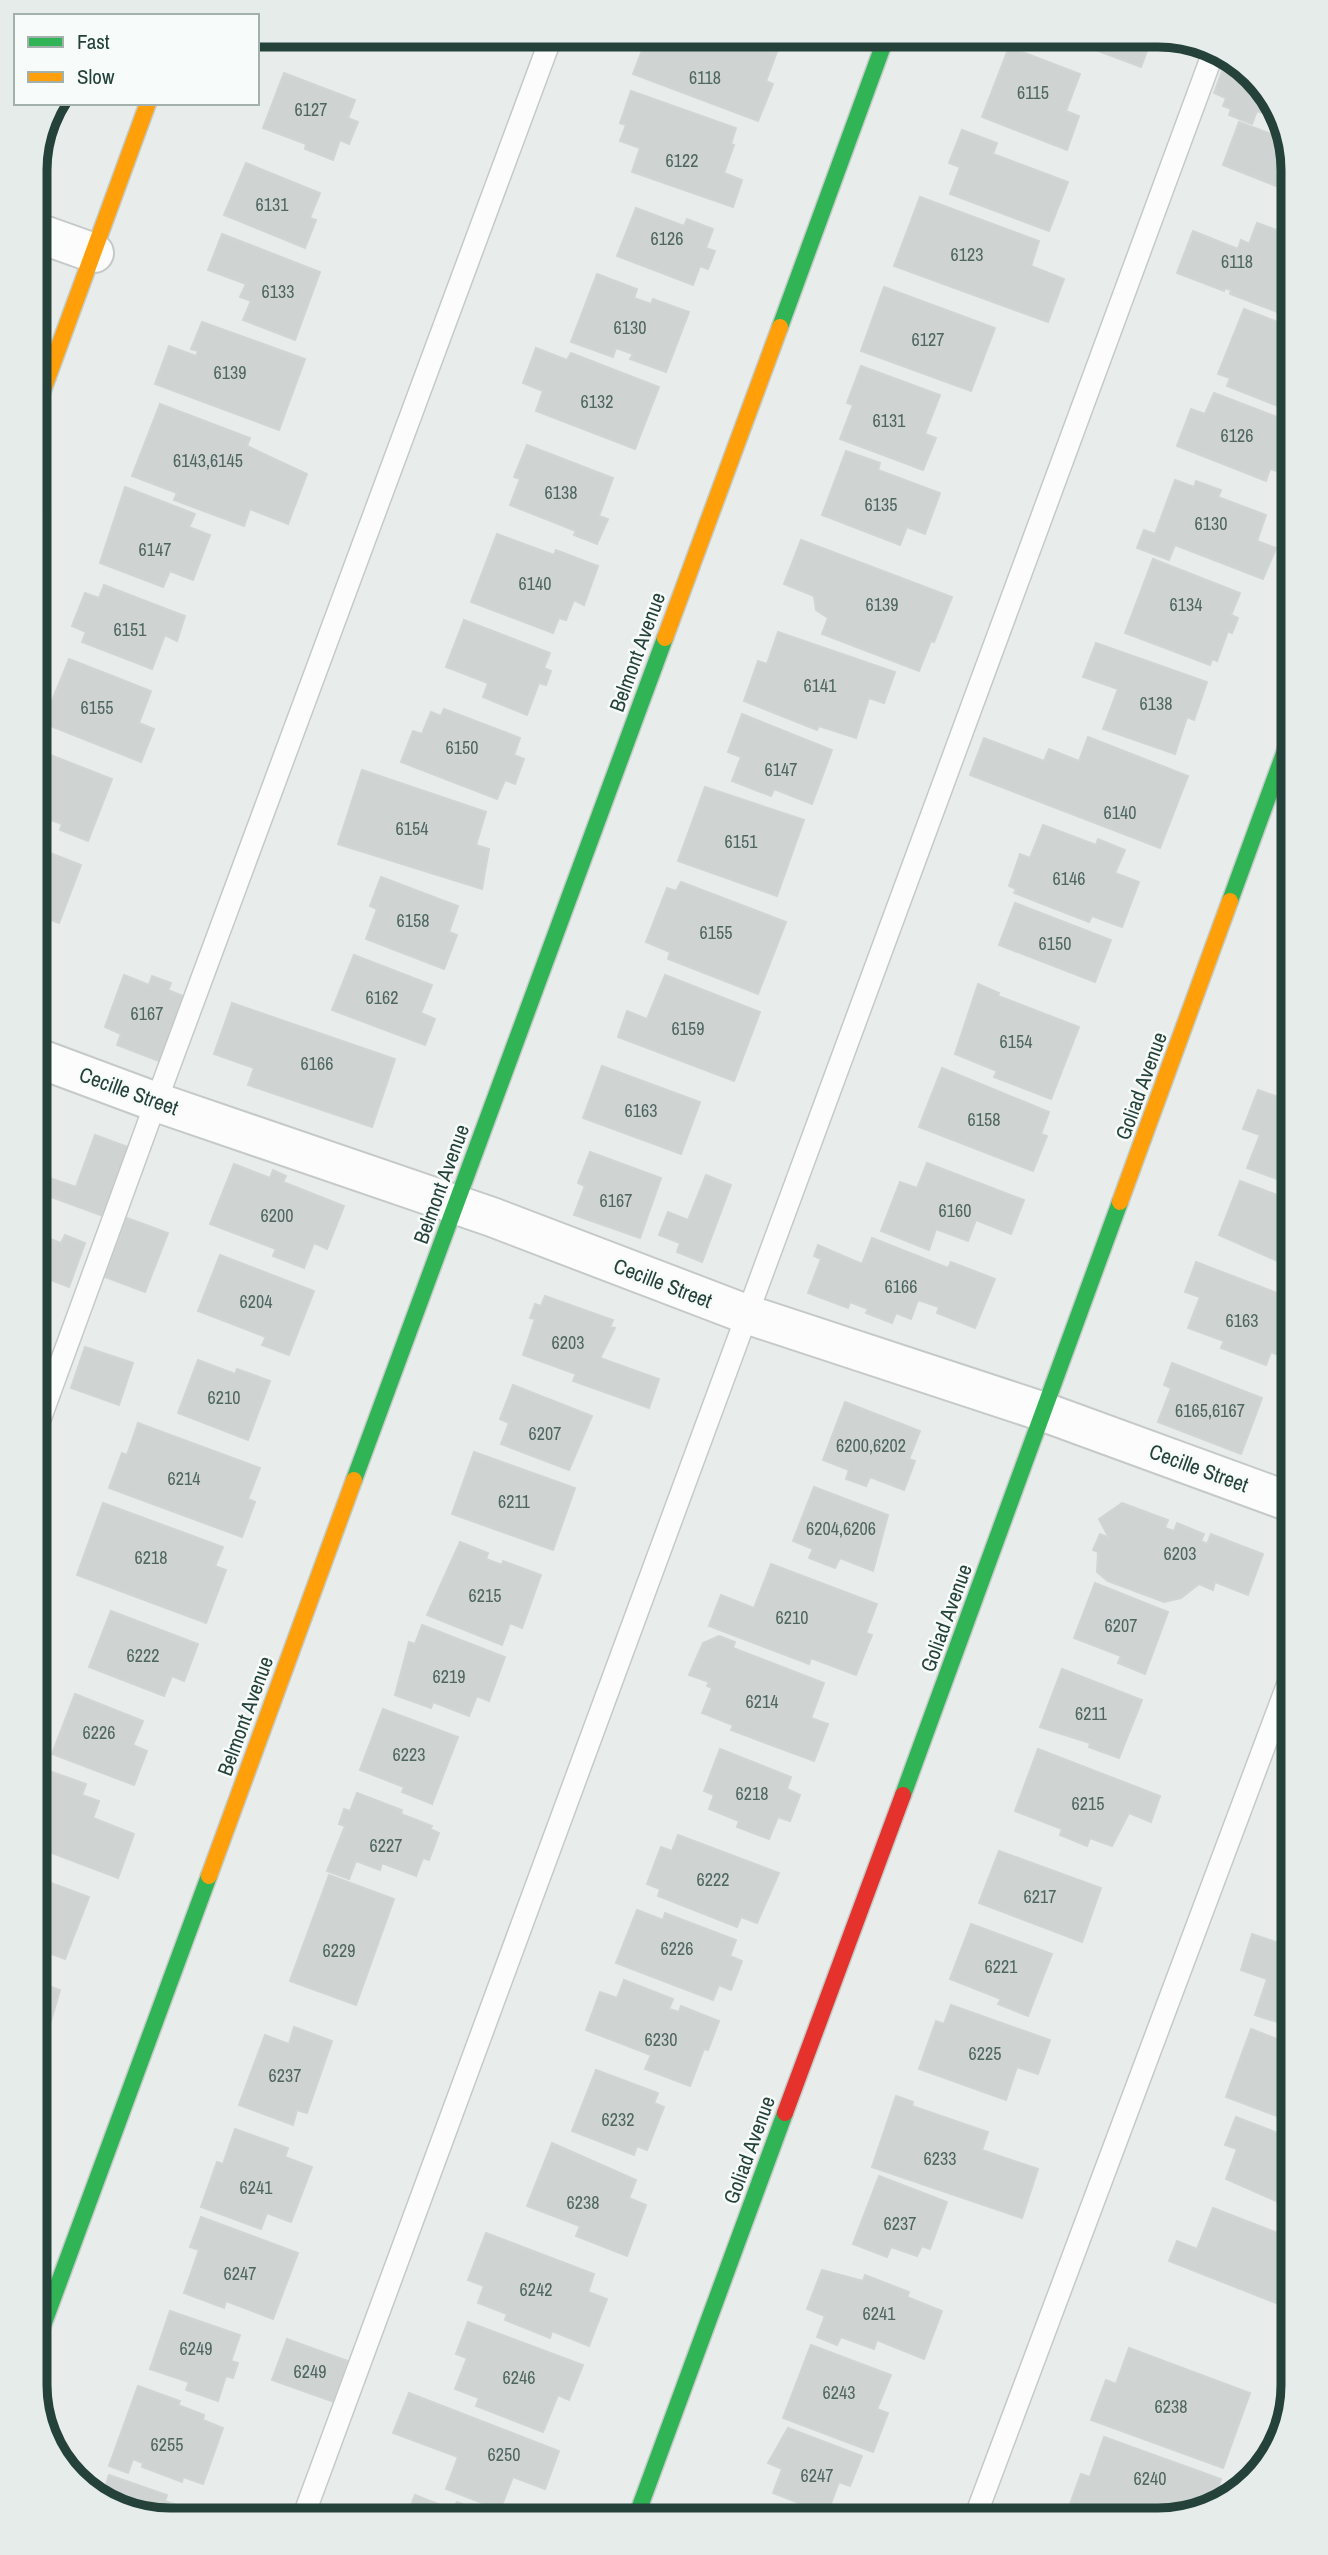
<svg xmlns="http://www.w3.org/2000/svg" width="1328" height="2555" viewBox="0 0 1328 2555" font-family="'Archivo Narrow',sans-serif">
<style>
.building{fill:#cfd4d2;stroke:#d1d6d4;stroke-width:2}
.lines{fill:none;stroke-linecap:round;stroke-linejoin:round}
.lane-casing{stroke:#c5cac8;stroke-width:24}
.street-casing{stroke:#c5cac8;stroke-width:42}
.fast-casing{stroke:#c3cbc8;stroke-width:19}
.slow-casing{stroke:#c3cbc8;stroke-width:19}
.jam-casing{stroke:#c3cbc8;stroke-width:19}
.lane{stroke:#fcfcfc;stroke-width:21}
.street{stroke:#fcfcfc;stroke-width:38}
.fast{stroke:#30b455;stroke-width:16}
.slow{stroke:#ff9f0a;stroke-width:16}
.jam{stroke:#e5322d;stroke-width:16}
.labels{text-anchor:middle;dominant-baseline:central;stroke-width:5;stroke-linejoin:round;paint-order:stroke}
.number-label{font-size:18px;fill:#506761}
.street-label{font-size:21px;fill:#24423a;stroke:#f7fbf9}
.rim{fill:none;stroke:#24423a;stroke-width:9}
</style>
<rect width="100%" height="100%" fill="#e8edeb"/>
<g class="building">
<polygon points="648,35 723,35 748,45 750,39 778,49 766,81 773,84 758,121 633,74"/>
<polygon points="1056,35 1153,35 1141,67"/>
<polygon points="1009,47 1080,74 1066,111 1079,116 1067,150 982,117"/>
<polygon points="1227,58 1240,63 1281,116 1279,119 1257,111 1252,124 1229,115 1231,109 1223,106 1226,98 1214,93"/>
<polygon points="284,73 355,100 348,118 358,122 349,144 340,140 333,160 305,149 306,144 263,128"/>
<polygon points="631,91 736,128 731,144 734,145 724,173 742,180 733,207 632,172 640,148 620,141 626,125 620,123"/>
<polygon points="1239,122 1287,140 1293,171 1293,204 1282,200 1286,190 1223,165"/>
<polygon points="962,130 997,143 993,154 1068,182 1049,231 950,194 960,167 949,163"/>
<polygon points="246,163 320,193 310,218 316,220 305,248 224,215"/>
<polygon points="920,197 1039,241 1031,266 1064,279 1048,322 894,266"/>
<polygon points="636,208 684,226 687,219 713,229 706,248 715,251 708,269 700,266 693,285 617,256"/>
<polygon points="1257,223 1293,236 1293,318 1230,294 1231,290 1225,288 1224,291 1177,273 1193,231 1238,249 1241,240 1249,244"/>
<polygon points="222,234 320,272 295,340 243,320 251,301 240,297 246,284 208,270"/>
<polygon points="597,274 637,289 634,298 651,304 653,299 689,312 666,372 630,359 633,354 616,348 613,357 571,342"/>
<polygon points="884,287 995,328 971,391 861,351"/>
<polygon points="1244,309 1293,328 1293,412 1227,386 1230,378 1218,374"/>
<polygon points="202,322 305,359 279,430 155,384 169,346 196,356 198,351 191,349"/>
<polygon points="536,348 567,360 571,353 659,387 635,449 536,411 543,391 523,383"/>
<polygon points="861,366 940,395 925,434 936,438 923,470 840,439 853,405 847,403"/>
<polygon points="1214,393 1293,423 1293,447 1283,473 1270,469 1266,481 1177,446 1191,409 1205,414"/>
<polygon points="160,404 250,438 247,446 307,474 288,524 250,509 244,526 174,500 177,493 132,476"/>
<polygon points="527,445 613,478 599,516 608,519 597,544 574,535 576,531 510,505 520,479 514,477"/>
<polygon points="846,451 880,463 878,470 940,493 925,534 907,527 900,545 822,515"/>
<polygon points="1175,480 1194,487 1196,481 1221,490 1218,497 1266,515 1257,541 1276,548 1263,579 1175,545 1169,560 1137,548 1144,530 1155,534"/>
<polygon points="125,487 195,514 189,527 210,535 193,580 170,571 163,587 100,563"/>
<polygon points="497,534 554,555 556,550 598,566 584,605 574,600 566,620 559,618 553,633 471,602"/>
<polygon points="801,540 952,597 934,642 931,641 919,671 822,634 828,618 816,610 814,596 784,584"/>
<polygon points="1153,559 1240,593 1231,615 1238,618 1232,633 1228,631 1217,661 1212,659 1210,665 1125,633"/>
<polygon points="104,585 185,616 177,641 165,635 152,669 82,642 86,632 72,626 85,593 99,598"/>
<polygon points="464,620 550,653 544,668 551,671 546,685 539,683 527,715 483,697 488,683 446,667"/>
<polygon points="778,632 895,672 884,703 869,698 856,738 819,726 817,730 744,701 758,661 767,664"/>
<polygon points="1096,643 1207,682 1194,720 1187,717 1175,754 1103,729 1118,689 1083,677"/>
<polygon points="69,659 151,691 139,723 154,729 141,762 43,723"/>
<polygon points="444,709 520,738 514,755 524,759 515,784 505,780 497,799 401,762 413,731 422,734 431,712 441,716"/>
<polygon points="742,714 832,750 812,804 774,789 771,796 732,781 741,757 728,752"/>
<polygon points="1088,737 1188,776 1160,848 970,775 984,738 1044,761 1049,749 1079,761"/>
<polygon points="35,749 112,779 88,841 60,830 62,824 35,814"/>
<polygon points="362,770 486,812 476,845 489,849 482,889 338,844"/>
<polygon points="705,787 804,820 777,896 678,861"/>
<polygon points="1043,825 1096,845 1098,839 1125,850 1115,873 1139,882 1122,927 1092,916 1089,922 1014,893 1016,889 1009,886 1020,854 1030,858"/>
<polygon points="35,847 81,865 59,923 35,914"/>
<polygon points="381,877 458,906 449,932 457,935 444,969 366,939 377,909 370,906"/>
<polygon points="681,882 786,922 758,994 668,959 670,952 646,942 667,888 676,891"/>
<polygon points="1015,903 1111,940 1095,982 999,945"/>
<polygon points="354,955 432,985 421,1013 435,1019 425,1045 332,1010"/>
<polygon points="124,975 149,985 152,976 171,983 168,990 188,998 164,1063 117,1045 121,1034 105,1027"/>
<polygon points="665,975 760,1012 734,1081 618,1037 627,1011 647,1019"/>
<polygon points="978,984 999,993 998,996 1079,1027 1051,1099 994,1077 997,1071 955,1054"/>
<polygon points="232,1003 395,1059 372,1127 248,1085 254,1068 214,1054"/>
<polygon points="602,1066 700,1102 681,1154 583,1118"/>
<polygon points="942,1068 1049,1112 1041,1134 1047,1136 1033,1171 919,1127"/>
<polygon points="1258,1090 1293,1102 1293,1185 1247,1168 1260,1135 1243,1129"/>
<polygon points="95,1135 128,1147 103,1216 35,1191 38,1174 76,1187"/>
<polygon points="590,1152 661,1178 640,1238 574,1215 585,1186 578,1183"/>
<polygon points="927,1163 1024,1200 1011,1234 976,1220 968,1241 936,1229 929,1250 881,1231 900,1182 917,1188"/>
<polygon points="234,1164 270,1178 273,1170 286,1176 283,1182 344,1206 327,1249 314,1243 304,1268 273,1256 276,1249 210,1224"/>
<polygon points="706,1175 731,1185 702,1262 677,1252 680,1243 659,1235 668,1212 688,1220"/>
<polygon points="1240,1181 1293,1201 1293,1268 1219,1235"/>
<polygon points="127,1218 168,1233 145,1292 105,1277"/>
<polygon points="65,1235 85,1243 69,1287 35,1274 48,1238 61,1243"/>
<polygon points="872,1238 948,1268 951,1262 995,1279 975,1328 937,1313 939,1307 918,1300 911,1319 896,1313 892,1323 866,1313 868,1309 850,1302 848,1308 808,1293 821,1259 814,1256 818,1245 862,1264"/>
<polygon points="220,1255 314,1291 289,1355 262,1345 266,1337 198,1311"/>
<polygon points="1196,1262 1293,1299 1293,1361 1271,1352 1266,1365 1221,1348 1224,1341 1188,1328 1200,1297 1185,1292"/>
<polygon points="545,1296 613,1320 610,1327 615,1328 600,1358 659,1379 649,1408 573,1381 576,1374 523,1355 535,1319 530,1318 535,1304 541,1306"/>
<polygon points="35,1335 45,1339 35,1367"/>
<polygon points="85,1347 133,1363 119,1405 71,1388"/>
<polygon points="198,1360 235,1374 237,1369 270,1381 248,1440 178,1413"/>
<polygon points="1172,1363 1262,1398 1241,1454 1158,1422 1171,1388 1164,1385"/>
<polygon points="513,1385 592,1416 569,1470 501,1444 509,1423 500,1419"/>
<polygon points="845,1402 920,1431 909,1459 915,1461 904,1490 870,1477 866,1486 846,1479 849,1470 823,1460"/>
<polygon points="138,1423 260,1468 248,1499 255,1502 242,1537 109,1488 122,1453 127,1455"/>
<polygon points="474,1452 575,1488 553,1550 452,1514"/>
<polygon points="814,1487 888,1515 873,1571 840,1558 835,1568 809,1558 813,1549 793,1541"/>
<polygon points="103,1503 223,1547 215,1566 226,1570 206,1623 77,1575"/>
<polygon points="1122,1503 1168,1520 1165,1528 1174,1531 1177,1523 1204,1534 1201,1541 1207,1544 1211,1534 1263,1554 1248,1595 1215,1582 1213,1590 1199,1584 1181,1598 1164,1602 1108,1581 1097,1572 1098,1552 1093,1550 1100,1534 1109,1538 1099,1519"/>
<polygon points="460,1542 488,1553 486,1559 502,1565 503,1561 541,1575 522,1628 510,1623 502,1645 427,1615"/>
<polygon points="771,1564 877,1604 866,1633 872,1635 856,1675 811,1658 809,1664 709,1626 721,1595 754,1608"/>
<polygon points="1095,1583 1168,1612 1145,1674 1118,1663 1121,1656 1074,1638"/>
<polygon points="111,1611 198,1644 184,1681 172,1676 164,1696 89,1667"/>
<polygon points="422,1625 505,1657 489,1701 477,1696 469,1716 433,1702 431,1708 395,1695 409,1642 415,1644"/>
<polygon points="719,1636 735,1642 733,1648 824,1683 811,1718 828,1724 814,1761 731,1730 733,1725 702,1713 712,1688 707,1686 709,1682 689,1675 703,1643"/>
<polygon points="1062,1669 1142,1700 1119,1758 1089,1747 1090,1743 1040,1727"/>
<polygon points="75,1694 143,1721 133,1745 147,1751 134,1785 52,1754"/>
<polygon points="383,1709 458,1737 432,1804 402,1792 404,1787 360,1770"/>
<polygon points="720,1749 791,1777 787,1789 800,1795 790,1821 778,1817 769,1839 737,1827 739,1821 709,1809 714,1795 704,1791"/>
<polygon points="1038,1749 1160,1796 1151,1822 1129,1813 1112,1846 1090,1838 1087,1846 1060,1835 1062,1829 1015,1811"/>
<polygon points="35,1766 86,1784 82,1795 99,1801 93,1818 134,1834 118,1878 41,1849 48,1828 35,1823"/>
<polygon points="357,1793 402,1810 401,1814 432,1826 430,1829 439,1833 429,1860 423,1858 416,1876 382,1863 380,1870 356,1861 349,1879 327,1871 345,1826 339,1824 344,1809 350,1811"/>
<polygon points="678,1835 779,1873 757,1923 741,1917 737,1927 658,1896 660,1889 647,1884 661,1847 672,1851"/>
<polygon points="999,1851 1101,1888 1082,1942 979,1903"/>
<polygon points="329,1875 394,1899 356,2005 290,1981"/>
<polygon points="35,1877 89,1897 65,1959 35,1948"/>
<polygon points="637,1910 663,1920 665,1913 736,1940 730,1956 742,1961 731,1990 719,1985 713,2000 616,1963"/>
<polygon points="971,1924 1052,1954 1028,2016 998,2004 1001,1999 950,1979"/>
<polygon points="1252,1934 1293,1948 1293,2027 1255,2015 1267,1979 1241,1970"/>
<polygon points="624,1980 673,1999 669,2009 679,2012 681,2006 719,2021 708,2050 704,2049 690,2086 645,2069 651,2055 586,2030 600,1992 617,1998"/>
<polygon points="35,1981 60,1990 48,2031 44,2030 35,2055"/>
<polygon points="951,2005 1050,2040 1038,2074 1017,2067 1006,2100 919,2069 936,2021 944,2024"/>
<polygon points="294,2027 332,2041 307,2113 297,2110 293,2125 239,2105 265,2035 289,2044"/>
<polygon points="1251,2029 1293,2045 1293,2122 1226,2097"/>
<polygon points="596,2070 658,2093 654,2103 664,2107 647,2150 637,2146 634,2155 572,2131"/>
<polygon points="896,2096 913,2102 912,2106 988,2132 982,2150 1038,2169 1022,2218 872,2167"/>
<polygon points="1236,2117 1293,2139 1293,2204 1284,2201 1283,2204 1226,2179 1237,2149 1225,2145"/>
<polygon points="235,2129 288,2148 285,2157 312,2167 291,2222 267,2213 261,2229 201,2207 217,2162 223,2164"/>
<polygon points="552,2143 636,2180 629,2198 646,2205 627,2256 576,2236 580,2226 527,2206"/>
<polygon points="879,2176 947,2202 930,2249 922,2246 917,2256 891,2247 887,2257 853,2244"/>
<polygon points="1213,2208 1293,2239 1293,2270 1289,2268 1276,2303 1169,2261 1177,2241 1197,2249"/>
<polygon points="201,2217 298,2253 273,2319 226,2301 224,2308 184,2293 199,2250 190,2247"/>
<polygon points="486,2233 594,2274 588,2292 607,2299 589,2346 552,2331 550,2338 505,2320 507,2314 478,2303 484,2286 468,2280"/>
<polygon points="822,2270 863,2281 865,2275 909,2292 907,2297 942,2311 924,2359 877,2340 874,2349 841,2337 837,2345 817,2337 825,2316 807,2309"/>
<polygon points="170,2311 240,2335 231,2361 238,2363 233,2378 226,2376 218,2401 186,2390 189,2382 150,2369"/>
<polygon points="468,2322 583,2365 569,2400 558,2395 543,2432 476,2406 479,2398 455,2389 467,2358 456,2354"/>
<polygon points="287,2339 348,2361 334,2402 272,2380"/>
<polygon points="811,2345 891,2375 877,2409 888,2413 873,2452 783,2418"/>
<polygon points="1129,2348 1250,2393 1223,2468 1091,2420 1106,2380 1116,2384"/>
<polygon points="138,2386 180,2401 178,2405 204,2415 203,2420 223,2428 203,2484 183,2477 182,2482 142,2467 143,2463 133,2459 128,2473 109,2466"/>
<polygon points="409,2393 559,2451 545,2489 513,2477 500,2510 446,2489 458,2457 393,2433"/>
<polygon points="788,2428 862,2456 850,2486 839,2482 827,2514 773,2493 782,2469 768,2463"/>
<polygon points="1104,2437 1221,2479 1211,2508 1157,2520 1105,2520 1069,2507 1081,2474 1090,2477"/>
<polygon points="109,2475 167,2495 165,2501 206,2515 205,2520 162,2520 101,2499"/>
<polygon points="415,2495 453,2510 457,2502 504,2520 405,2520"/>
</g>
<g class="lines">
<defs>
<g id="lane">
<polyline points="35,1433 156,1102 552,35"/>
<polyline points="302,2520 1213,53"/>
<polyline points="974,2520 1293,1670"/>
</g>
<g id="street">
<polyline points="35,232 94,253"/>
<polyline points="35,1057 156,1102 492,1217 746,1314 1044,1412 1293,1503"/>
</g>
<g id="fast">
<polyline points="780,327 887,35"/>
<polyline points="1230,901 1293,729"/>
<polyline points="354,1480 665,638"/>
<polyline points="903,1795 1120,1202"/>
<polyline points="35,2347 209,1876"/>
<polyline points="635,2520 785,2113"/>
</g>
<g id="slow">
<polyline points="35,412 148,103"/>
<polyline points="665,638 780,327"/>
<polyline points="1120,1202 1230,901"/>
<polyline points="209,1876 354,1480"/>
</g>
<polyline id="jam" points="785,2113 903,1795"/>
</defs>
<use href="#lane" class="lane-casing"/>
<use href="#street" class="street-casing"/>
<use href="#fast" class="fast-casing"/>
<use href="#slow" class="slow-casing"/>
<use href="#jam" class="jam-casing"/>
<use href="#lane" class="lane"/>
<use href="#street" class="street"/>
<use href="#fast" class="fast"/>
<use href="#slow" class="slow"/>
<use href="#jam" class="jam"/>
</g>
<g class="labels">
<g class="number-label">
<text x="705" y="77">6118</text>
<text x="1033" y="92">6115</text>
<text x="311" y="109">6127</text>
<text x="682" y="160">6122</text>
<text x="272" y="204">6131</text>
<text x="667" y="238">6126</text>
<text x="967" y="254">6123</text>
<text x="1237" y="261">6118</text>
<text x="278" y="291">6133</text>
<text x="630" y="327">6130</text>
<text x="928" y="339">6127</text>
<text x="230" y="372">6139</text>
<text x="597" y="401">6132</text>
<text x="889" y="420">6131</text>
<text x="1237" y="435">6126</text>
<text x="208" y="460">6143,6145</text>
<text x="561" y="492">6138</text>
<text x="881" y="504">6135</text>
<text x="1211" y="523">6130</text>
<text x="155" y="549">6147</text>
<text x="535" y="583">6140</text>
<text x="882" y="604">6139</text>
<text x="1186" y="604">6134</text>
<text x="130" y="629">6151</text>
<text x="820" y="685">6141</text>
<text x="1156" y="703">6138</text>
<text x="97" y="707">6155</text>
<text x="462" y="747">6150</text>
<text x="781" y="769">6147</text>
<text x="1120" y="812">6140</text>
<text x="412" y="828">6154</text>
<text x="741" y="841">6151</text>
<text x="1069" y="878">6146</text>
<text x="413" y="920">6158</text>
<text x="716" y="932">6155</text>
<text x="1055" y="943">6150</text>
<text x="382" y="997">6162</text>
<text x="147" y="1013">6167</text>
<text x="688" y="1028">6159</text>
<text x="1016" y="1041">6154</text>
<text x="317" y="1063">6166</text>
<text x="641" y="1110">6163</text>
<text x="984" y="1119">6158</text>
<text x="616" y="1200">6167</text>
<text x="955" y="1210">6160</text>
<text x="277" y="1215">6200</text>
<text x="901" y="1286">6166</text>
<text x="256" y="1301">6204</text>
<text x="1242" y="1320">6163</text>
<text x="568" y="1342">6203</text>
<text x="224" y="1397">6210</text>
<text x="1210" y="1410">6165,6167</text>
<text x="545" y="1433">6207</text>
<text x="871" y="1445">6200,6202</text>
<text x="184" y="1478">6214</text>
<text x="514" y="1501">6211</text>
<text x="841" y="1528">6204,6206</text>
<text x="1180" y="1553">6203</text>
<text x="151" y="1557">6218</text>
<text x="485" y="1595">6215</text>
<text x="792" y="1617">6210</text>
<text x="1121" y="1625">6207</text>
<text x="143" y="1655">6222</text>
<text x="449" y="1676">6219</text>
<text x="762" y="1701">6214</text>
<text x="1091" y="1713">6211</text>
<text x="99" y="1732">6226</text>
<text x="409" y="1754">6223</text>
<text x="752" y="1793">6218</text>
<text x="1088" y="1803">6215</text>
<text x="386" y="1845">6227</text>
<text x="713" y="1879">6222</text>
<text x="1040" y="1896">6217</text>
<text x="677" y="1948">6226</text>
<text x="339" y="1950">6229</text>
<text x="1001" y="1966">6221</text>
<text x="661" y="2039">6230</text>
<text x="985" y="2053">6225</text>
<text x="285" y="2075">6237</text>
<text x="618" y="2119">6232</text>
<text x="940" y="2158">6233</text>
<text x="256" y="2187">6241</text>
<text x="583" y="2202">6238</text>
<text x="900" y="2223">6237</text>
<text x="240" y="2273">6247</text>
<text x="536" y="2289">6242</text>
<text x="879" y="2313">6241</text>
<text x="196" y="2348">6249</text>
<text x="310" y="2371">6249</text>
<text x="519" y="2377">6246</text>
<text x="839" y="2392">6243</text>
<text x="1171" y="2406">6238</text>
<text x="167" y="2444">6255</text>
<text x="504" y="2454">6250</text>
<text x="817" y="2475">6247</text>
<text x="1150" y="2478">6240</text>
</g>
<g class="street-label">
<text transform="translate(637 652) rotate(-70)">Belmont Avenue</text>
<text transform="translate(1141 1086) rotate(-70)">Goliad Avenue</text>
<text transform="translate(129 1091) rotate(20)">Cecille Street</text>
<text transform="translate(441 1184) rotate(-70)">Belmont Avenue</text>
<text transform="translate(663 1283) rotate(21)">Cecille Street</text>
<text transform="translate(1199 1468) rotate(20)">Cecille Street</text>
<text transform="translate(946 1618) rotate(-70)">Goliad Avenue</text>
<text transform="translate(245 1716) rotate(-70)">Belmont Avenue</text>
<text transform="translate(749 2150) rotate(-70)">Goliad Avenue</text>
</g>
</g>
<path d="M0 0H1328V2555H0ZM170 47H1158A123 123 0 0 1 1281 170V2385A123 123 0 0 1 1158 2508H170A123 123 0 0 1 47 2385V170A123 123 0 0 1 170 47Z" fill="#e6ecea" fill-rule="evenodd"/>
<path class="rim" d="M170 47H1158A123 123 0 0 1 1281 170V2385A123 123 0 0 1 1158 2508H170A123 123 0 0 1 47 2385V170A123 123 0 0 1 170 47Z"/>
<rect x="14" y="14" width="245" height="91" fill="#f7fbf9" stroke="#a3b1ad" stroke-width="2"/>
<rect x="28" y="37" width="35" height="10" fill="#30b455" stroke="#a3b1ad" stroke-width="2"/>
<text x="77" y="49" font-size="21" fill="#24423a">Fast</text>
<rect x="28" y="72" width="35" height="10" fill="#ff9f0a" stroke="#a3b1ad" stroke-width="2"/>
<text x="77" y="84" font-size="21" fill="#24423a">Slow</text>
</svg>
